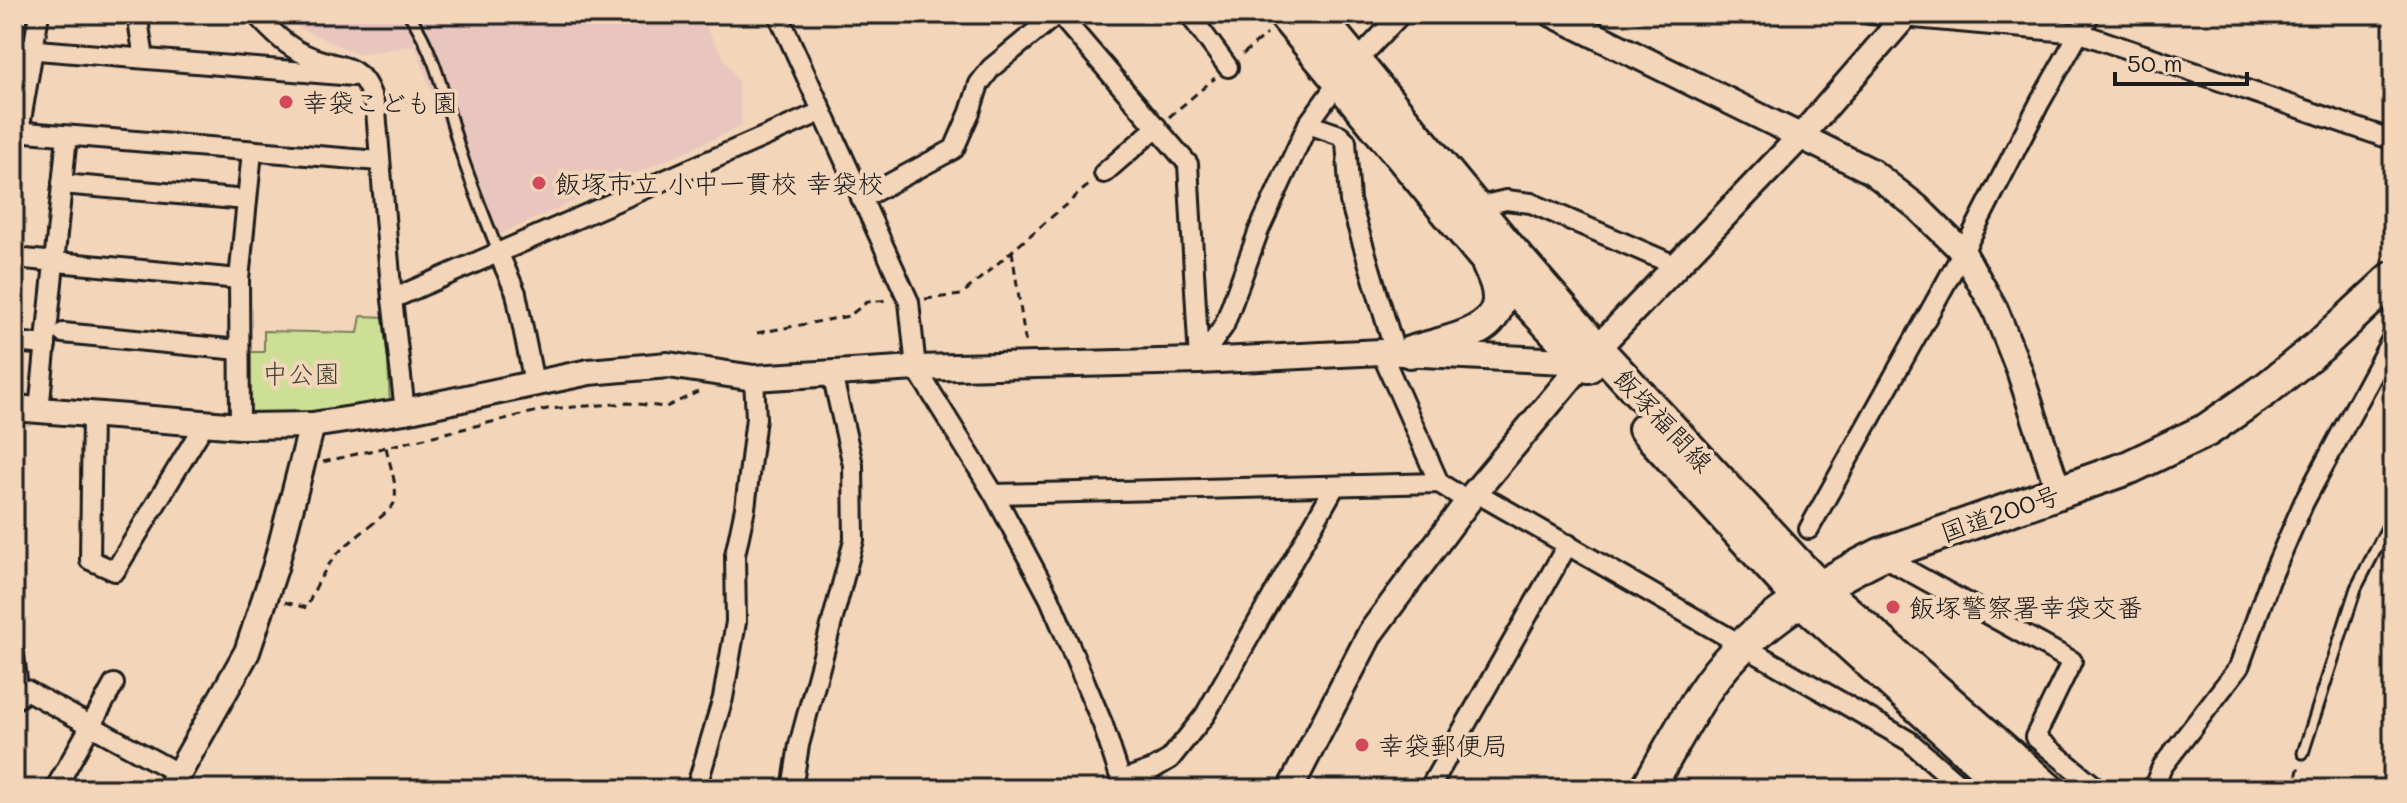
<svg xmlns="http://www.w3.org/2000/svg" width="2407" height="803" viewBox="0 0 2407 803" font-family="Mali,'Klee One',sans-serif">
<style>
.built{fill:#e8c6be}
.green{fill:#ccdf94;stroke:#747e58;stroke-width:2}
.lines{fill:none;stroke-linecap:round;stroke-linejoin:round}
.service-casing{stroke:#1c1c1c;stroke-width:15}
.minor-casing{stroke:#1c1c1c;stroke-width:24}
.tertiary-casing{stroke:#1c1c1c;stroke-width:30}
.primary-casing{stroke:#1c1c1c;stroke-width:36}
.trunk-casing{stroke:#1c1c1c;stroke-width:38}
.path{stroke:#1c1c1c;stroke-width:3;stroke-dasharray:8 6;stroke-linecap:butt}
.service{stroke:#f3d5b9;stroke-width:9}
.minor{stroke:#f3d5b9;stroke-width:18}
.tertiary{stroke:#f3d5b9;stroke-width:24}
.primary{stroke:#f3d5b9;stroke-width:30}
.trunk{stroke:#f3d5b9;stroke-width:32}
.poi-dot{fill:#d1495b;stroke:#f3d5b9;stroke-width:3}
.labels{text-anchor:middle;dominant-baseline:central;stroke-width:8;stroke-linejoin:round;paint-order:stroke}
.poi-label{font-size:26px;fill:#1c1c1c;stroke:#f3d5b9;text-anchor:start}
.park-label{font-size:26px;fill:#3f4334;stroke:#f3d5b9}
.street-label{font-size:26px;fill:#1c1c1c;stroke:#f3d5b9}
</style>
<rect width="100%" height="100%" fill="#f3d5b9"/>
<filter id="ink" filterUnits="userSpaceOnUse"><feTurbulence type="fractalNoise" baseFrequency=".0125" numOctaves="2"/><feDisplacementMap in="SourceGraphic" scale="16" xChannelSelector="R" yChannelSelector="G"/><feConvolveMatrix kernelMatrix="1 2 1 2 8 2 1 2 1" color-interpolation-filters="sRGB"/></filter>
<g filter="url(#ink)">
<polygon class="built" points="274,14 698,14 737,80 742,126 485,241 415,45 357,54 277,18"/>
<polygon class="green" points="361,316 386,317 390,405 350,412 260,415 250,413 246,404 244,352 264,352 264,331 358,333"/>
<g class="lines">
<defs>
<g id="service">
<path d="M409,14C439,59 445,104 461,153C472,187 486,219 498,252"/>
<polyline points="2303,753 2356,588 2393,516"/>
</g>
<g id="minor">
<polyline points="137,14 144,58"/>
<path d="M256,14C269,29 286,46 304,54C342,72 363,57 376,111L392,299L405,411"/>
<polyline points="778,14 909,302 916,368 994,494 1050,599 1103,725 1124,789"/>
<polyline points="1059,14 1188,164 1199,361"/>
<polyline points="1189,14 1228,67"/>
<polyline points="1870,14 2080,33 2393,140"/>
<polyline points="14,48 353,76"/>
<polyline points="1357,61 1401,14"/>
<polyline points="1308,124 1340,135 1346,141 1350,201 1395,352"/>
<polyline points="14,131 379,161"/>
<polyline points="19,132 39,14"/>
<polyline points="1104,173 1157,127"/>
<polyline points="62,184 247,200"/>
<polyline points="861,199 954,149 970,112 979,84 991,68 1057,14"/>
<polyline points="1476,207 1506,200 1531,203 1677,266"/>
<polyline points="498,252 516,293 534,383"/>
<polyline points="14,258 239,279"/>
<polyline points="392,299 821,112"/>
<polyline points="63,333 239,350"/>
<polyline points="14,342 46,345"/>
<polyline points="1381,352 1439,483"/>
<polyline points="1199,361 1224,326 1259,230 1308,124 1339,81"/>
<polyline points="39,410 67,136"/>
<polyline points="92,414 90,560 115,571 205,423"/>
<polyline points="240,426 239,279 252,152"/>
<polyline points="1475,492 1909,741 1964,789"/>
<polyline points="994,494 1439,483 1468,501"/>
<polyline points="1809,529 1963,252 2040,102 2090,14"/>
<polyline points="1880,555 2072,661 2035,737 2098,789"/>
<polyline points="14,654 19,697"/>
<polyline points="14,700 26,690 179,774"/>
<polyline points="1122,780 1153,769 1170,759 1205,715 1334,488"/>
<polyline points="55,789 114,684"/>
<polyline points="696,789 723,698 736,622 735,555 745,508 756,418 754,378"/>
<polyline points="792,789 799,745 854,540 853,465 832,374"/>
<polyline points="1429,789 1568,544"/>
<polyline points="2153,789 2162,767 2239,667 2270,580 2304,502 2393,337"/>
</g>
<g id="tertiary">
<polyline points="1552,14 1871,171 1917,207 1963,252 1995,309 2019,370 2059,493"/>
<polyline points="14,408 240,426 312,425 405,411 589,372 668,365 754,378 916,368 1199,361 1381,352 1584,362"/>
<polyline points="170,789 247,652 275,568 312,425"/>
<polyline points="1290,789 1371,632 1475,492 1584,362 1801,136 1907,14"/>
</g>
<g id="primary">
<polyline points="1283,14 1481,254 1588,367"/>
<polyline points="1317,14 1503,240 1598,349 1797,563 1821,588 2049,789"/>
<path d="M1410,352C1455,338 1524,332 1488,266"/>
<polyline points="1644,429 1801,601 2008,789"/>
</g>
<path id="trunk" d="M1647,789C1666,757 1683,724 1703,693C1744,630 1814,588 1880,555L2130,467L2207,430L2265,390L2321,345L2393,278"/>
</defs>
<use href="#service" class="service-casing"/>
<use href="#minor" class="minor-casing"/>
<use href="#tertiary" class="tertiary-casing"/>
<use href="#primary" class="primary-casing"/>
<use href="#trunk" class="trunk-casing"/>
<g class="path">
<polyline points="1243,54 1267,34"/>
<polyline points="1169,117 1215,78"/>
<polyline points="1012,251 1026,346"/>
<polyline points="925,299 961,295 1091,183"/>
<polyline points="757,333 849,316 867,302 889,300"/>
<polyline points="323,462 547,409 628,403 666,407 698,392"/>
<path d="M285,602L307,608C314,589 324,569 338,553C348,542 393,510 394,503C399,488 389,463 386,447"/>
<polyline points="2293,789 2299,766"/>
</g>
<use href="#service" class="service"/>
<use href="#minor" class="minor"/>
<use href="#tertiary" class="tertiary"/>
<use href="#primary" class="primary"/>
<use href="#trunk" class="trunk"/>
</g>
</g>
<g class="poi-dot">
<circle cx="286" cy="102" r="8"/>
<circle cx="539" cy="183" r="8"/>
<circle cx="1893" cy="607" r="8"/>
<circle cx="1362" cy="745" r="8"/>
</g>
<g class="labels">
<g class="poi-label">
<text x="302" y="102">幸袋こども園</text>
<text x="555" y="183">飯塚市立 小中一貫校 幸袋校</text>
<text x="1909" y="607">飯塚警察署幸袋交番</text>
<text x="1378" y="745">幸袋郵便局</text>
</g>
<g class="park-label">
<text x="301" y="373">中公園</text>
</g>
<g class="street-label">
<text transform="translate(1664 420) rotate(47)">飯塚福間線</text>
<text transform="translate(2000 513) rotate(-19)">国道200号</text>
</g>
</g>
<rect width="2407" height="803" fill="none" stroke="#f3d5b9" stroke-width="48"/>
<rect x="24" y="24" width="2359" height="755" fill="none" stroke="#1c1c1c" stroke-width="3" filter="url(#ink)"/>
<path d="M2115 72v12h132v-12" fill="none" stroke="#1c1c1c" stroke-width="4"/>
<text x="2127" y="72" font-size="24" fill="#1c1c1c" stroke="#f3d5b9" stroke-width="6" paint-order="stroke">50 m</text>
</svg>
